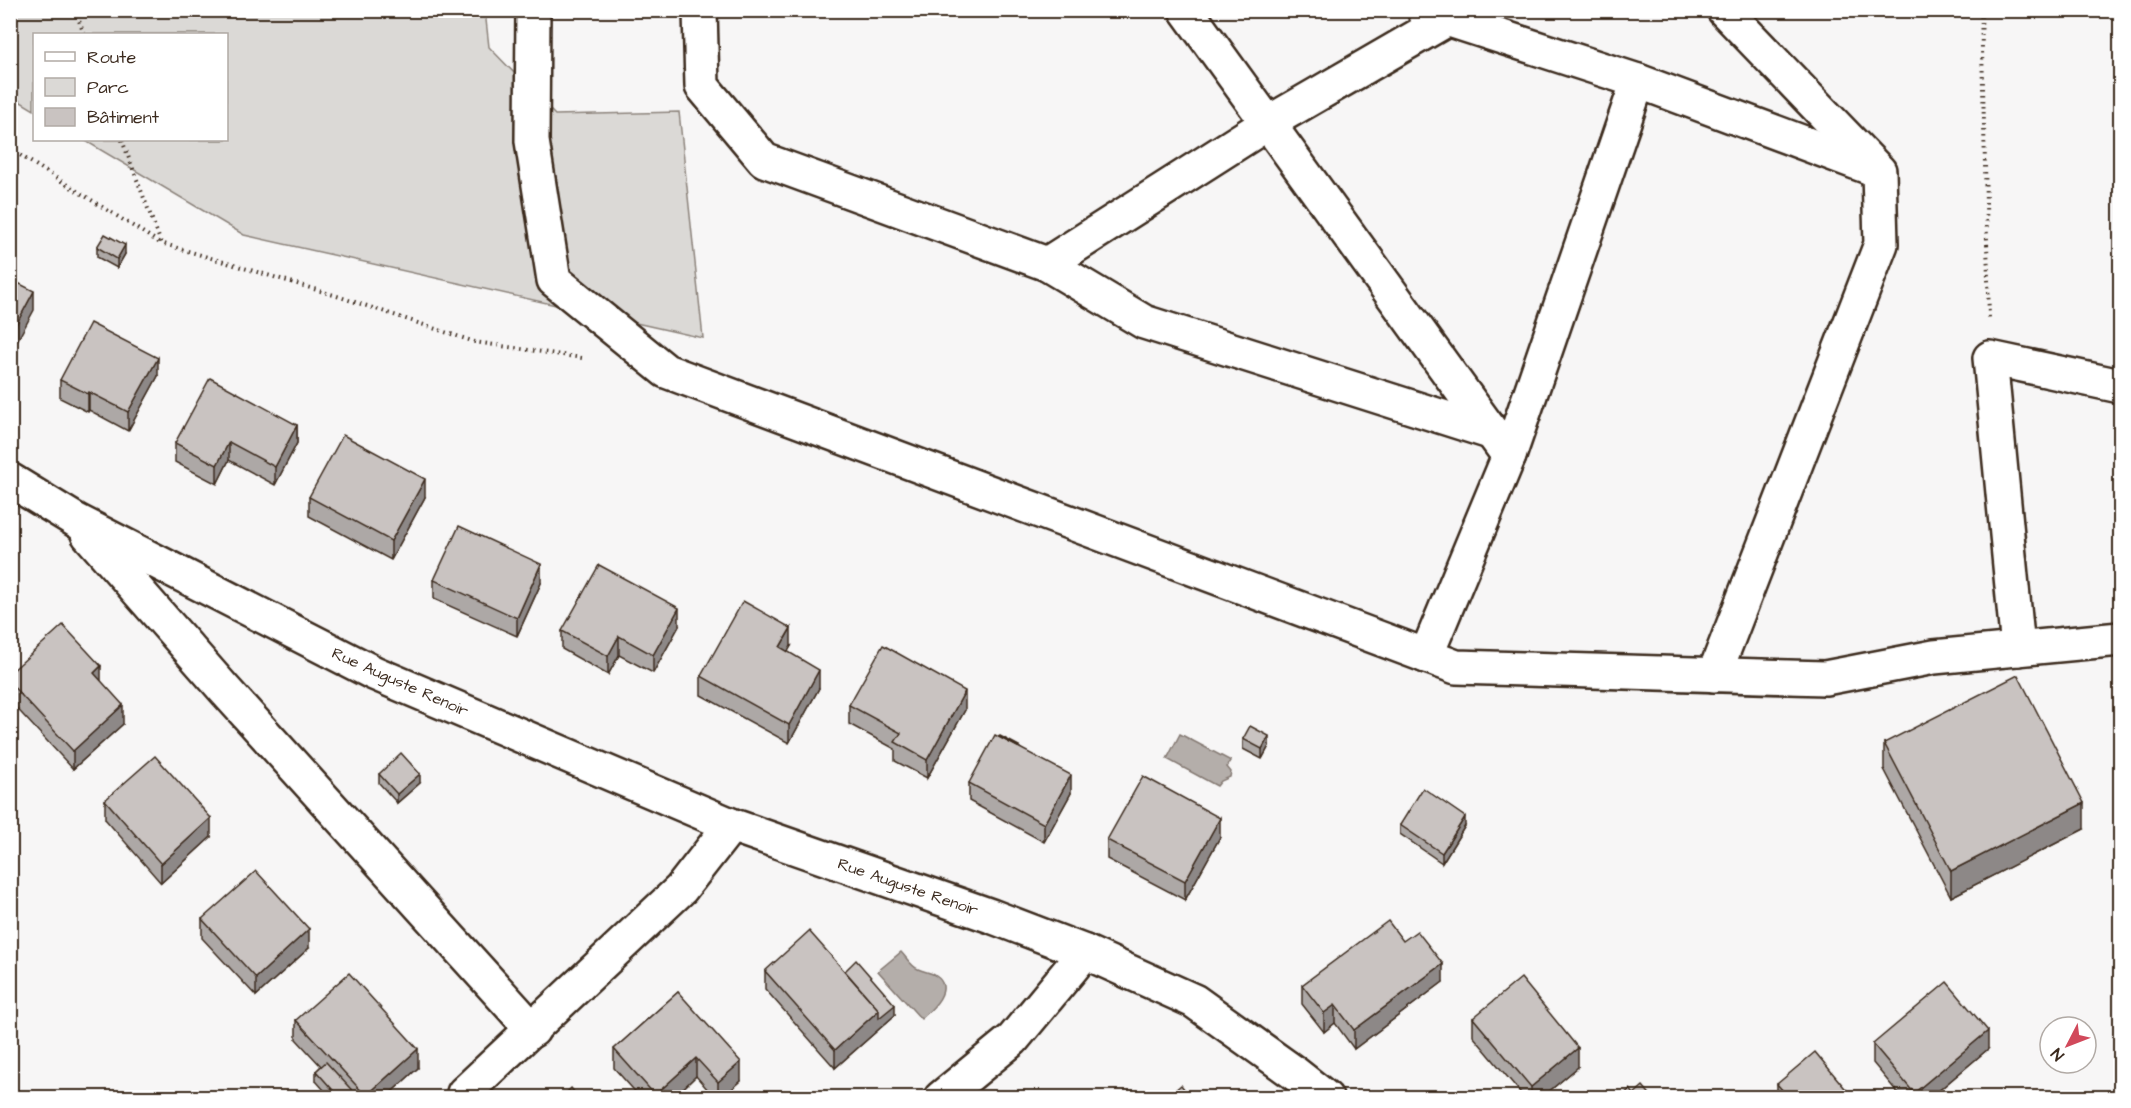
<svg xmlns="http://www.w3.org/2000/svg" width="2131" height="1108" viewBox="0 0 2131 1108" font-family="'Architects Daughter',sans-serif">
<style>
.green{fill:#dbd9d6;stroke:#8b827a;stroke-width:1.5}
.water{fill:#b4aeaa;stroke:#847972;stroke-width:1.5}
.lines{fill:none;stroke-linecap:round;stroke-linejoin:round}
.minor-casing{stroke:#3b2a1e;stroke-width:38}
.path{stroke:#3b2a1e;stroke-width:4;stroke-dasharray:1.5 4.5;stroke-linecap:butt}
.minor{stroke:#fff;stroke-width:33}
.wall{fill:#ada8a6;stroke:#3b2a1e;stroke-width:1.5}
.shaded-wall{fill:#8d8887;stroke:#3b2a1e;stroke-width:1.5}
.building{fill:#c9c3c1;stroke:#3b2a1e;stroke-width:1.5}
.labels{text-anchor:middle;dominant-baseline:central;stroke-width:6;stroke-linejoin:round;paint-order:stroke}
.street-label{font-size:16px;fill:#3b2a1e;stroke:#fff}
</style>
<rect width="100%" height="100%" fill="#f7f6f6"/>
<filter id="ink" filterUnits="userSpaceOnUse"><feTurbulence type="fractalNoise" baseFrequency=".0167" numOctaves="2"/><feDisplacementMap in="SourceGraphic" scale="12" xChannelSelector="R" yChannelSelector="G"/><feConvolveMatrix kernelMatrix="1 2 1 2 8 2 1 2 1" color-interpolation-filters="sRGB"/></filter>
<g filter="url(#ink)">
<polygon class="green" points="11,11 485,11 489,47 555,115 679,112 703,338 244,235 84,140 226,140 226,34 34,34 34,110 11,96"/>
<g class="water">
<polygon points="1180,734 1231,761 1227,767 1231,772 1230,777 1221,781 1217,786 1167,759"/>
<path d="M901,952C906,957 911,966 918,969C924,972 931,972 936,976C955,989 931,1010 921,1019L878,971Z"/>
</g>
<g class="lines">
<defs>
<g id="minor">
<polyline points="533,10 532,141 554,280 666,371 1456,667 1825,678 1934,657 2120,639"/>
<polyline points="700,10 702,86 764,160 1047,264 1268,123 1446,20 1437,10"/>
<polyline points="1186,10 1509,456 1426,656"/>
<polyline points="1425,12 1638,81 1509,456"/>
<polyline points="1638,81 1871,168"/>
<polyline points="1047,264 1144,322 1493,433"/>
<polyline points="10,480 77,521 374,673 731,825 991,916 1085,952 1194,1001 1293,1072 1326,1098"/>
<polyline points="88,534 224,689 533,1030"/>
<polyline points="2018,649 1990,358 2120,386"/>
<polyline points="1714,675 1881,244 1879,171 1724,10"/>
<polyline points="464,1093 681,889 731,825"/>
<polyline points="941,1098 1013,1039 1085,952"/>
</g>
</defs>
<use href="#minor" class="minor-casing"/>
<g class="path">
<polyline points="75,10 84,34"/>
<polyline points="1981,10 1989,318"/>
<polyline points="122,140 161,243 337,296 475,342 582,358"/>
<polyline points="10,149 160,243"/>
</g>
<use href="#minor" class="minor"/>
</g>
<g class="wall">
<polygon points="97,247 125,254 117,268 97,257"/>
<polygon points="158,376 128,431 89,410 88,412 60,398 60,380"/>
<polygon points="297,425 297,443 275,485 229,460 217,484 175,462 175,443"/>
<polygon points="309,497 425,497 391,560 309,516"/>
<polygon points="434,580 541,583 517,636 434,599"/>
<polygon points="679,626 653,673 619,655 608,675 562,649 562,631"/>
<polygon points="791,646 787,652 819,688 789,743 701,695 701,676"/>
<polygon points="10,673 101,682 123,724 73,769 10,701"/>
<polygon points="849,705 965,710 927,778 895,761 895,749 849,724"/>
<polygon points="1243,739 1269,746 1262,759 1243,749"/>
<polygon points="1884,743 2084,829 1951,897 1884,769"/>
<polygon points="1019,747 1071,793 1044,842 969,801 969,783"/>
<polygon points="379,774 420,783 397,803 379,783"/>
<polygon points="105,800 211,837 161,883 105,819"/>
<polygon points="1400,825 1465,826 1442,863 1400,834"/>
<polygon points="1220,837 1185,900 1107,859 1107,840"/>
<polygon points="202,919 309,948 256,996 202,938"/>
<polygon points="1403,941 1443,982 1354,1049 1335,1023 1324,1032 1302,1004 1302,985"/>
<polygon points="765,971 845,971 895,1015 835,1068 765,989"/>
<polygon points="678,992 741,1081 722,1098 715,1098 696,1076 673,1098 641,1098 614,1068 614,1049"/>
<polygon points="1473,1018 1578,1067 1541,1098 1525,1098 1473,1036"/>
<polygon points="296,1020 418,1068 385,1098 331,1098 316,1081 316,1071 321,1066 296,1039"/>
<polygon points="1873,1044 1988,1049 1930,1098 1902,1098 1873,1063"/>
<polygon points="1777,1084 1849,1098 1777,1098"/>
</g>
<g class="shaded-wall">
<polygon points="125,245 125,254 117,268 117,259"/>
<polygon points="34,291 34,310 10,354 10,336"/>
<polygon points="158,358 158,376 128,431 128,412"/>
<polygon points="89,392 89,410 88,412 88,394"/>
<polygon points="297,425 297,443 275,485 275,467"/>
<polygon points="229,442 229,460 217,484 217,465"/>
<polygon points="425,479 425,497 391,560 391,541"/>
<polygon points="541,564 541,583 517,636 517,618"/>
<polygon points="679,608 679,626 653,673 653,655"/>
<polygon points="791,628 791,646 780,666 780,647"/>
<polygon points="619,636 619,655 608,675 608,656"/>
<polygon points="101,666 101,685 94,673"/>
<polygon points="819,670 819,688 789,743 789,725"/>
<polygon points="965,691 965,710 927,778 927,760"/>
<polygon points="123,705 123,724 73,769 73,751"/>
<polygon points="1269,736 1269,746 1262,759 1262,749"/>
<polygon points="420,774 420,783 397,803 397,794"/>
<polygon points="1071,775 1071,793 1044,842 1044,824"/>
<polygon points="2084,803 2084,829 1951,897 1951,871"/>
<polygon points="1465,817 1465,826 1442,863 1442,853"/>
<polygon points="211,818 211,837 161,883 161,864"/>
<polygon points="1220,818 1220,837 1185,900 1185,881"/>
<polygon points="309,929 309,948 256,996 256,978"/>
<polygon points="1443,964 1443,982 1354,1049 1354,1030"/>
<polygon points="895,1005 895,1015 835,1068 835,1050 879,1010"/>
<polygon points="1335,1005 1335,1023 1324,1032 1324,1013"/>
<polygon points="1988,1031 1988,1049 1930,1098 1914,1098 1914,1093"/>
<polygon points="1578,1048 1578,1067 1541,1098 1531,1098 1531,1087"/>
<polygon points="418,1049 418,1068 385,1098 366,1098 366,1096"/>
<polygon points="696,1058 696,1076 673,1098 655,1098 655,1095"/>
<polygon points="741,1062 741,1081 722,1098 718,1098 718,1082"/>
</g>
<g class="building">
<polygon points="105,234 125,245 117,259 97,247"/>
<polygon points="10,279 34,291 10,336"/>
<polygon points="90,323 158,358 128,412 89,392 88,394 60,380"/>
<polygon points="210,378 297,425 275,467 229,442 217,465 175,443"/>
<polygon points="343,435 425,479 391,541 309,497"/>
<polygon points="459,526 541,564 517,618 434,580"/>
<polygon points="599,565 679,608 653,655 619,636 608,656 562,631"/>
<polygon points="743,601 791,628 780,647 819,670 789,725 701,676"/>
<polygon points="63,625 101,666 94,673 123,705 73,751 10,683 10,673"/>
<polygon points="883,645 965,691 927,760 895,742 901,733 849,705"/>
<polygon points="2018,675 2084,803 1951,871 1884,743"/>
<polygon points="1250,726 1269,736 1262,749 1243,739"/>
<polygon points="995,735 1071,775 1044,824 969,783"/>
<polygon points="1000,736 1019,746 1018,747 999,737"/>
<polygon points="401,753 420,774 397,794 379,774"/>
<polygon points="155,756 211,818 161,864 105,800"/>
<polygon points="1143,776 1220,818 1185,881 1107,840"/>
<polygon points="1423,788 1465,817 1442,853 1400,825"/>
<polygon points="256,871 309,929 256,978 202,919"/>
<polygon points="1388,921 1403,941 1417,931 1443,964 1354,1030 1335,1005 1324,1013 1302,985"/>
<polygon points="809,931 879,1010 835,1050 765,971"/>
<polygon points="856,960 895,1005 879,1018 879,1010 845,971"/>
<polygon points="349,973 418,1049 366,1096 296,1020"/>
<polygon points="1521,978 1578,1048 1531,1087 1473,1018"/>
<polygon points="1947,982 1988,1031 1914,1093 1873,1044"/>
<polygon points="678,992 741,1062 718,1082 696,1058 655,1095 614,1049"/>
<polygon points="1815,1052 1849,1093 1844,1098 1778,1098 1784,1092 1777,1084"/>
<polygon points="326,1062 359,1098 340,1098 316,1071"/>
<polygon points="1181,1085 1191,1098 1166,1098"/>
<polygon points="1643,1086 1653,1098 1637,1098 1634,1094"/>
<polygon points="571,1088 579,1098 561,1098"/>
<polygon points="1630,1089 1637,1098 1620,1098"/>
</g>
</g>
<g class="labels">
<g class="street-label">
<text transform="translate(400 682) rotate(24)">Rue Auguste Renoir</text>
<text transform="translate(908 887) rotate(19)">Rue Auguste Renoir</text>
</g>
</g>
<rect width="2131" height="1108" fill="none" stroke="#fff" stroke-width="36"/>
<rect x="18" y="18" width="2095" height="1072" fill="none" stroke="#3b2a1e" stroke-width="2" filter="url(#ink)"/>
<rect x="33" y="33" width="195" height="108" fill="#ffffff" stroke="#b1aaa5" stroke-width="1.5"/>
<rect x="45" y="52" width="30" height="9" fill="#ffffff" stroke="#b1aaa5" stroke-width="1.5"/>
<text x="87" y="63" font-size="18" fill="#3b2a1e">Route</text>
<rect x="45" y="78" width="30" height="18" fill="#dbd9d6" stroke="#b1aaa5" stroke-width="1.5"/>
<text x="87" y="93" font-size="18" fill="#3b2a1e">Parc</text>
<rect x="45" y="108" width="30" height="18" fill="#c9c3c1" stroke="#b1aaa5" stroke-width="1.5"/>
<text x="87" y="123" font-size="18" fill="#3b2a1e">Bâtiment</text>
<g transform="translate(2068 1045) rotate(228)"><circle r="28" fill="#ffffff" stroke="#b1aaa5" stroke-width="1.5"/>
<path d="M0-4.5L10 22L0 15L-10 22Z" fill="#d1495b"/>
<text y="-9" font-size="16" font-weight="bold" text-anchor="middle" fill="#3b2a1e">N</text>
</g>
</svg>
